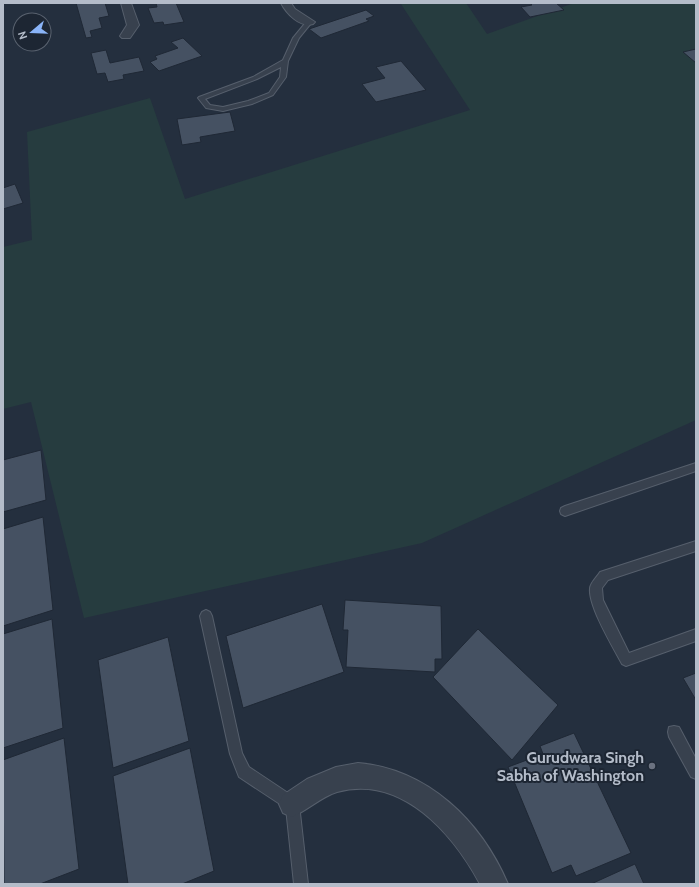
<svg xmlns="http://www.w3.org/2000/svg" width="699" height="887" viewBox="0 0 699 887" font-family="Cabin,sans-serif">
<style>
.green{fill:#263c3f}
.building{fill:#455162;stroke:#1f2835}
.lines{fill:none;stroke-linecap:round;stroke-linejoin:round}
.service-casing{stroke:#565f6c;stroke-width:2}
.minor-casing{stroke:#565f6c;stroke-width:2}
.service{fill:#38414e;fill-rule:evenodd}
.minor{fill:#38414e;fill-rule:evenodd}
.worship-dot{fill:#6b7280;stroke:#1d2633;stroke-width:1.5}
.labels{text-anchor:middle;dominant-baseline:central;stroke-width:4;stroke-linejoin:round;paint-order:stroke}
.near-poi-label{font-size:16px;font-weight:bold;fill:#b4bcc9;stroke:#1d2633;text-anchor:end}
</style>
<rect width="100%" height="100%" fill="#242f3e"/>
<polygon class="green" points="395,3 466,3 487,34 574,3 696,3 696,420 422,543 84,618 31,402 3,409 3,247 32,240 27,132 150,98 185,199 470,110 401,4"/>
<g class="building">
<polygon points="76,3 105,3 109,16 99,18 102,28 90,31 92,37 86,38"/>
<polygon points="156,3 176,3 184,22 164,25 163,22 154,23 148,8 157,7"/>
<polygon points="530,3 556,3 564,10 530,17 521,7 532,5"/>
<polygon points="366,10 374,16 366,19 369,21 321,38 309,29"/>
<polygon points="183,38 202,56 159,71 150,62 157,59 155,56 178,48 171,42"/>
<polygon points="696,49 696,63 683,52"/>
<polygon points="106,50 110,63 139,57 144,71 123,75 124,79 108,82 105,73 97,74 91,53"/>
<polygon points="401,61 426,90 376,102 362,84 385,78 376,67"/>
<polygon points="230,112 235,131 200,137 201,142 182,145 177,119"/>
<polygon points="15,184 23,203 3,209 3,188"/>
<polygon points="41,450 46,500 3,512 3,460"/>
<polygon points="43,517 53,610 3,626 3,529"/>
<polygon points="345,600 441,606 442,659 435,659 435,672 346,667 348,630 343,630"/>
<polygon points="322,604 344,672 243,708 226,636"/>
<polygon points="52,619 63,728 3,748 3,634"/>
<polygon points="478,629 558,705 512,760 433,677"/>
<polygon points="168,637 189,741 113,768 98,660"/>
<polygon points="696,673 696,700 683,678"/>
<polygon points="574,733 631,853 576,876 571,865 552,873 508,767 543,754 540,746"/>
<polygon points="64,738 79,869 40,884 4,884 3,760"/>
<polygon points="190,748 214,871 182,884 128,884 113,776"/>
<polygon points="635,864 644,884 591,884"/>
</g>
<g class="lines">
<defs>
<g id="service">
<path d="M307,21L312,22L299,38L288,61L286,77L273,95L252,104L223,111L206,108L198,98L199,97L253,77L283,60L293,38ZM281,67L280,77L269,93L248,101L223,107L210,105L205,99L257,79Z"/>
<polygon points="696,463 696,471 565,516 561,514 560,511 561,508 565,506"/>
<path d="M696,541V551L608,580L602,588L603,600L629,653L696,629V641L626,666L622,664C613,647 588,606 590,588C591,582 597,577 600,572Z"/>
<polygon points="206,610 210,612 212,616 242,753 249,767 297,799 299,804 308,884 294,884 286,808 239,777 230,754 200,616 202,612"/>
<polygon points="674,726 679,727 696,759 696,779 691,777 669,737 668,732 669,727"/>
</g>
<g id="minor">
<polygon points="121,3 131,3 139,25 130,38 122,38 120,36 127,25"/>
<path d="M281,3H291L295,9L315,22L313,24C300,28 286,13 281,3Z"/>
<path d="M358,763C428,769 481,821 508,884H480C453,834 402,774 337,792C321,797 308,810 292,817L283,813L279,804L283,795L307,779L336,767Z"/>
</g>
</defs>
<use href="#service" class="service-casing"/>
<use href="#minor" class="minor-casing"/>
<use href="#service" class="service"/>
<use href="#minor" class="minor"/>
</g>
<circle class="worship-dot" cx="652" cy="766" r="4"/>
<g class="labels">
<g class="near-poi-label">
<text x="644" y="757">Gurudwara Singh<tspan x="644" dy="18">Sabha of Washington</tspan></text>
</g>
</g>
<rect width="699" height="887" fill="none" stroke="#b4bcc9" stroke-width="8"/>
<g transform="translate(32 32) rotate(251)"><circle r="19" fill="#1d2633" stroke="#59626f"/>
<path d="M0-3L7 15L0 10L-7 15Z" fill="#8ab4f8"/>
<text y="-6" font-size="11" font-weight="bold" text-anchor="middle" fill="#b4bcc9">N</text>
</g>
</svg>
